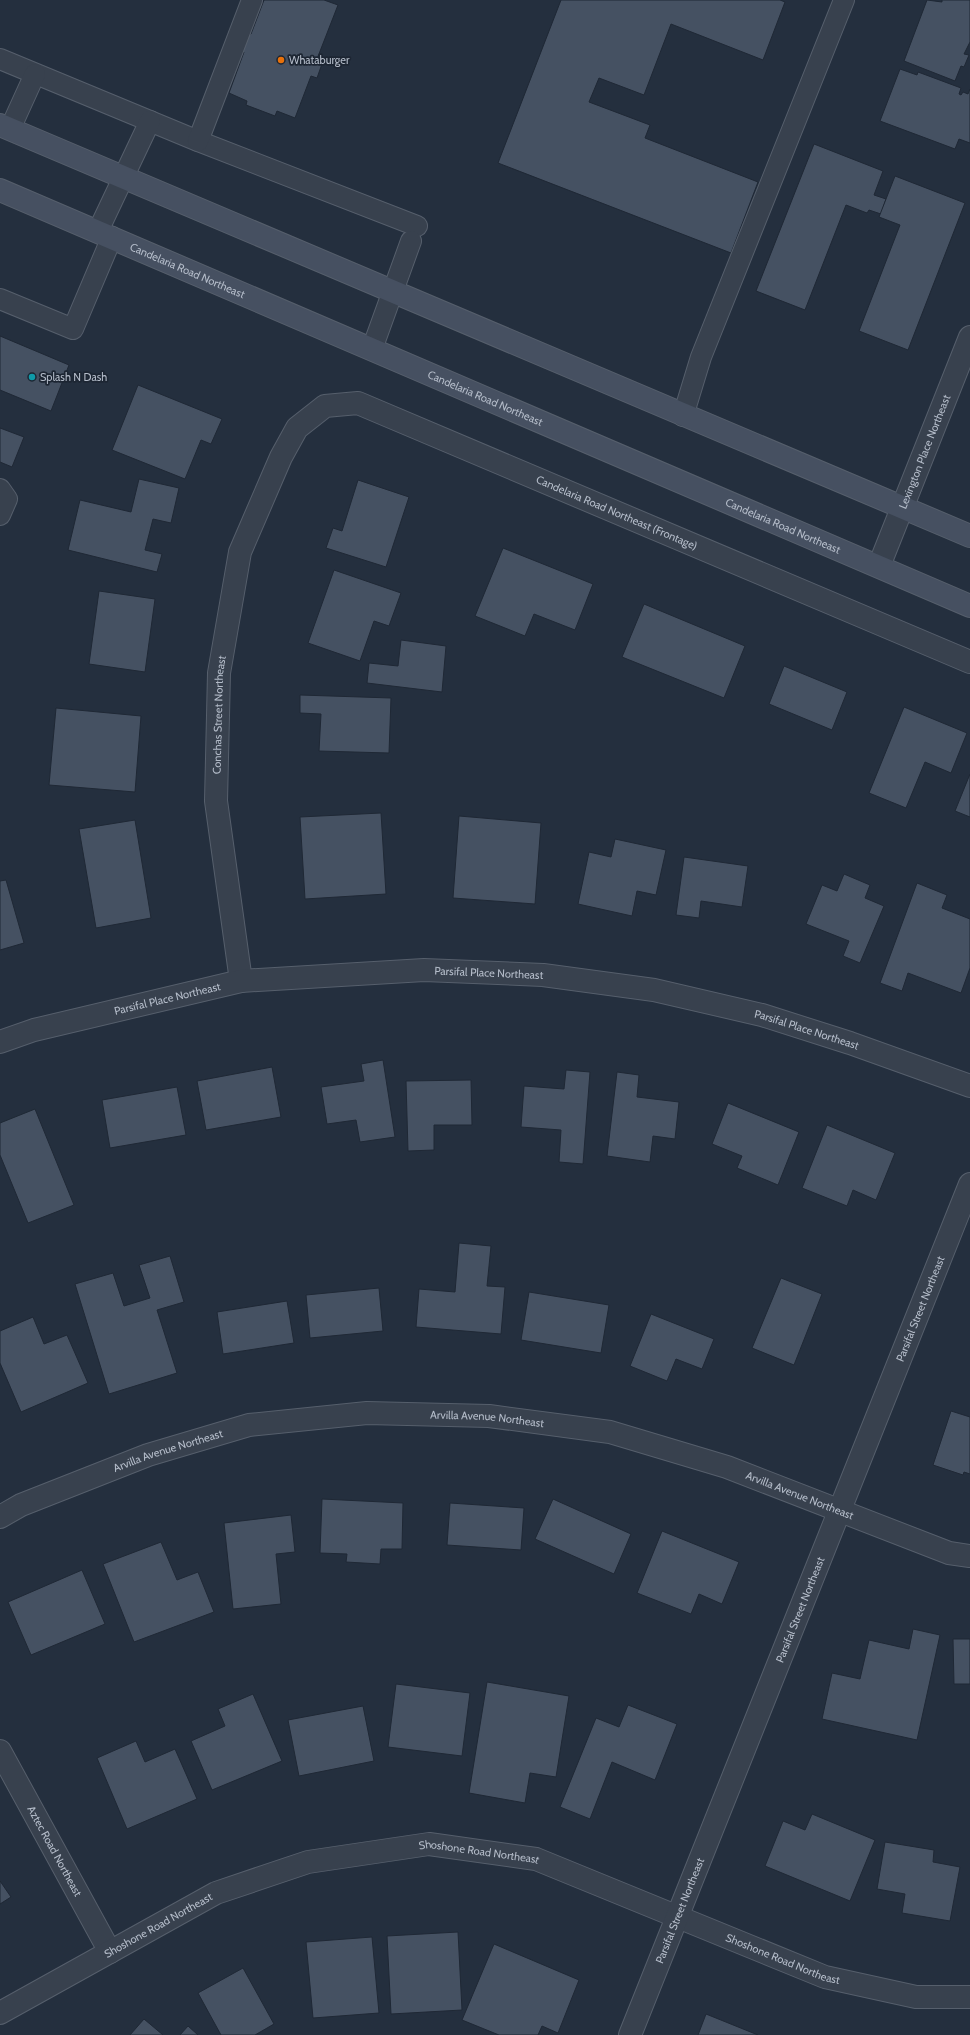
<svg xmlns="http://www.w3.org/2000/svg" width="970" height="2035" viewBox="0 0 970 2035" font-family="Cabin,sans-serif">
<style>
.building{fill:#455162;stroke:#1f2835}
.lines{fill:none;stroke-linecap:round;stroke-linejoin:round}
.service-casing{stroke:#565f6c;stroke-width:22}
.minor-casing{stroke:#565f6c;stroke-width:24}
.secondary-casing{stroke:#565f6c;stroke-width:24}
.service{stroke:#38414e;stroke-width:20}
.minor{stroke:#38414e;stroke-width:22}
.secondary{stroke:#465061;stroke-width:22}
.food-dot{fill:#e8710a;stroke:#1d2633;stroke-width:1.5}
.culture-dot{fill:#0f9aa8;stroke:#1d2633;stroke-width:1.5}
.labels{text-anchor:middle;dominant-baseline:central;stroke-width:3.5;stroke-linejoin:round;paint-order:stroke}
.poi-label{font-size:11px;fill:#b4bcc9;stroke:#1d2633;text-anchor:start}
.street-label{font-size:11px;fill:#b4bcc9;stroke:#1d2633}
</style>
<rect width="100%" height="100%" fill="#242f3e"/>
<g class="building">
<polygon points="264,0 324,0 338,5 317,59 323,61 317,78 311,76 295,118 277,111 275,116 246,105 247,101 229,93 244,52 241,51 247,34 251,34"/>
<polygon points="561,0 780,0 785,2 763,60 671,24 644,95 599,78 589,102 650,125 645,138 758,182 731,253 498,163"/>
<polygon points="927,0 942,2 942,0 970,0 970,42 964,54 969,55 964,67 961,66 955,81 904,61"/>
<polygon points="900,69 917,75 918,72 961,88 959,94 961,95 963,92 968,94 970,89 970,143 959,139 955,149 880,121"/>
<polygon points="814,144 883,171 874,195 886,199 881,214 869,210 867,213 846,205 805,310 756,291"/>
<polygon points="895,176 965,203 908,350 859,331 900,225 879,217"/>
<polygon points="0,336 69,365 51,411 0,390"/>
<polygon points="138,385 222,419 211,444 201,440 185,479 112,450"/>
<polygon points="0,428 24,437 12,467 0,462"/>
<polygon points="139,479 179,488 171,523 153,519 145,550 162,554 157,572 68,550 80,500 131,512"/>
<polygon points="358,480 409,497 386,567 326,548 333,528 342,531"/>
<polygon points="503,548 593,584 575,630 534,614 525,636 475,616"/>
<polygon points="334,570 401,593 389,626 374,621 360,661 308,643"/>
<polygon points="99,591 155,599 145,672 89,664"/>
<polygon points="644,604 745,646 724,698 622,657"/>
<polygon points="401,640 446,646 442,692 367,683 369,663 398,666"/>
<polygon points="784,666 847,692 832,730 769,704"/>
<polygon points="300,695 391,698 389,753 319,751 321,714 300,713"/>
<polygon points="904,707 967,733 951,773 925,762 906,808 869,793"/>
<polygon points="56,708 141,716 135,792 49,785"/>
<polygon points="970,774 970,817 955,811"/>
<polygon points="381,813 386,894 305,899 300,817"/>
<polygon points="459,816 541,823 535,904 453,898"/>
<polygon points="135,820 151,918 96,928 79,829"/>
<polygon points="615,839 666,850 656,895 637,891 632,916 578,904 589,852 611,857"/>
<polygon points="684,857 748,866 742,907 701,901 699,918 676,915"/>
<polygon points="844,874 870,885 865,898 884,906 860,963 843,956 849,941 806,924 822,885 837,891"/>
<polygon points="6,880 24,943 0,950 0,881"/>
<polygon points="917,883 947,895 942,908 970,919 970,968 961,993 908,973 902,991 880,983"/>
<polygon points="383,1060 395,1137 360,1142 356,1120 327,1124 321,1087 364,1081 361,1064"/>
<polygon points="272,1067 281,1117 206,1130 197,1081"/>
<polygon points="566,1070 590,1072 583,1164 559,1162 561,1130 521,1127 524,1086 564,1089"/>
<polygon points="617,1072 639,1075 637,1097 679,1102 675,1139 653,1136 650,1162 607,1156"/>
<polygon points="471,1080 472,1125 434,1125 434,1150 408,1151 406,1081"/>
<polygon points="177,1087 186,1135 110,1148 102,1100"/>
<polygon points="728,1103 799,1132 778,1185 737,1168 742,1156 712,1144"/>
<polygon points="35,1109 74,1205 28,1223 0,1155 0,1123"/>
<polygon points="827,1125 895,1153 876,1200 853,1190 847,1206 802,1188"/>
<polygon points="459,1243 491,1246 487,1286 505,1287 501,1334 416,1327 419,1289 455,1292"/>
<polygon points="170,1256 184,1302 157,1310 177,1373 109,1394 75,1284 113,1273 124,1306 150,1298 139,1265"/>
<polygon points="781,1278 822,1294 794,1365 752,1348"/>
<polygon points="379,1288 383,1331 310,1338 306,1295"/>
<polygon points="529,1292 609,1305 601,1353 521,1340"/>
<polygon points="287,1301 294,1343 223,1354 217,1312"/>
<polygon points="651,1314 714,1339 702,1369 676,1359 667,1381 630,1366"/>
<polygon points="33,1317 44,1344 67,1335 88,1383 21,1412 0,1363 0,1331"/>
<polygon points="951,1411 970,1417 970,1474 964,1472 963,1475 933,1465"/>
<polygon points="322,1499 403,1503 402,1549 381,1549 380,1564 346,1562 347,1554 320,1553"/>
<polygon points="553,1499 631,1534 614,1574 535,1539"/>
<polygon points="450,1503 524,1508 521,1550 447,1545"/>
<polygon points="291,1515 295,1552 276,1554 281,1604 233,1609 224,1523"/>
<polygon points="662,1531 739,1562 722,1604 699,1594 691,1614 637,1593"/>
<polygon points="161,1542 177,1580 198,1572 214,1612 134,1642 103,1564"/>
<polygon points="82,1570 105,1624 31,1655 8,1602"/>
<polygon points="913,1629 940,1635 917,1740 822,1719 832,1673 860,1679 869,1640 909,1649"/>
<polygon points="953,1639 970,1639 970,1684 954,1684"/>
<polygon points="487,1682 569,1696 556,1777 530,1773 525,1803 469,1793"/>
<polygon points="396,1684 470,1693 462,1756 388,1747"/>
<polygon points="253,1694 282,1761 212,1790 191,1741 225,1726 218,1709"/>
<polygon points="628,1705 677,1724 655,1780 612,1762 590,1819 560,1807 596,1718 619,1727"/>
<polygon points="363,1706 374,1761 299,1776 288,1720"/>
<polygon points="136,1741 145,1762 175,1749 197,1799 127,1829 97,1758"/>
<polygon points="812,1814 875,1840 850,1901 765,1866 783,1821 805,1830"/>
<polygon points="885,1842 934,1850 933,1862 960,1867 950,1921 902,1913 905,1894 877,1889"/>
<polygon points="0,1881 11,1897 0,1904"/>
<polygon points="458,1932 462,2010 391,2014 387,1936"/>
<polygon points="372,1937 379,2013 313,2018 306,1942"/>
<polygon points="494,1944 579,1980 558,2033 542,2026 538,2035 499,2035 462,2020"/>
<polygon points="243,1968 274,2024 255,2035 221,2035 198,1993"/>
<polygon points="706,2014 758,2035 698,2035"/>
<polygon points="144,2019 163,2035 130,2035"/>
<polygon points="188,2026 198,2035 180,2035"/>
</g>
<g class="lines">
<defs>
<g id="service">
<polyline points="0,59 198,141 417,226"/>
<polyline points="10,129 35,74"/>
<polyline points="198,141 252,0"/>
<polyline points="98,231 150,121"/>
<polyline points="0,299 73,329 112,237"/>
<polyline points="372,349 411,241"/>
<polyline points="683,416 701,357 844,0"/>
<polyline points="0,489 7,499 0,515"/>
</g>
<g id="minor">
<path id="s1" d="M879,566L970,337"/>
<path id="s2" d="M241,981L216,801L219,673L240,552L281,457L297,428L325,406L358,403L970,662"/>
<path id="s3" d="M0,1042L34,1030L241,981L424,970L543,975L654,990L762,1015L850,1043L970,1086"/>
<path id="s4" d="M0,1517L21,1505L148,1455L249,1425L367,1413L489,1416L610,1432L727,1467L949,1553L970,1556"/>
<path id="s5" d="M0,1751L110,1952"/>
<path id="s6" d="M0,2013L216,1893L308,1862L429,1844L536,1859L825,1977L916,1997H970"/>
<path id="s7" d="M630,2035L970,1184"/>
</g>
<g id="secondary">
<polyline points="0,125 970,536"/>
<path id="s8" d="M0,190L970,606"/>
</g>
</defs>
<use href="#service" class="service-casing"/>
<use href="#minor" class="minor-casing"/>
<use href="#secondary" class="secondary-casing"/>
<use href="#service" class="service"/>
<use href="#minor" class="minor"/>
<use href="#secondary" class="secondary"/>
</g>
<circle class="food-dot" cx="281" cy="60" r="4"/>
<circle class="culture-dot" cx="32" cy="377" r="4"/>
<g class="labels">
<g class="poi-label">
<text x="289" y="60">Whataburger</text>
<text x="40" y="377">Splash N Dash</text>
</g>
<g class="street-label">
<text stroke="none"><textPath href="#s8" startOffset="204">Candelaria Road Northeast</textPath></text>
<text stroke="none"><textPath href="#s8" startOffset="528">Candelaria Road Northeast</textPath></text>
<text stroke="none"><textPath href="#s1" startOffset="123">Lexington Place Northeast</textPath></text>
<text stroke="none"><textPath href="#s2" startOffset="919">Candelaria Road Northeast (Frontage)</textPath></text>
<text stroke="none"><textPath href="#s8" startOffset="852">Candelaria Road Northeast</textPath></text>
<text stroke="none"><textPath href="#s2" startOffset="268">Conchas Street Northeast</textPath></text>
<text stroke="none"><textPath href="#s3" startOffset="497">Parsifal Place Northeast</textPath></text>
<text stroke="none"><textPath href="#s3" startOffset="173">Parsifal Place Northeast</textPath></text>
<text stroke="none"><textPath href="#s3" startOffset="821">Parsifal Place Northeast</textPath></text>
<text stroke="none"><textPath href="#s7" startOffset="782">Parsifal Street Northeast</textPath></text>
<text stroke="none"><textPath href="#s4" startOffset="505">Arvilla Avenue Northeast</textPath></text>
<text stroke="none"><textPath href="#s4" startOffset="181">Arvilla Avenue Northeast</textPath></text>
<text stroke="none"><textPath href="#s4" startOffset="829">Arvilla Avenue Northeast</textPath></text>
<text stroke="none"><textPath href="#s7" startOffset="458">Parsifal Street Northeast</textPath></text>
<text stroke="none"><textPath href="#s5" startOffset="114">Aztec Road Northeast</textPath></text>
<text stroke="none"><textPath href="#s6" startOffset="517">Shoshone Road Northeast</textPath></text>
<text stroke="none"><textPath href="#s7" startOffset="134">Parsifal Street Northeast</textPath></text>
<text stroke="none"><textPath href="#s6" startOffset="181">Shoshone Road Northeast</textPath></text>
<text stroke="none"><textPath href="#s6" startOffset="841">Shoshone Road Northeast</textPath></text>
</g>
</g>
</svg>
